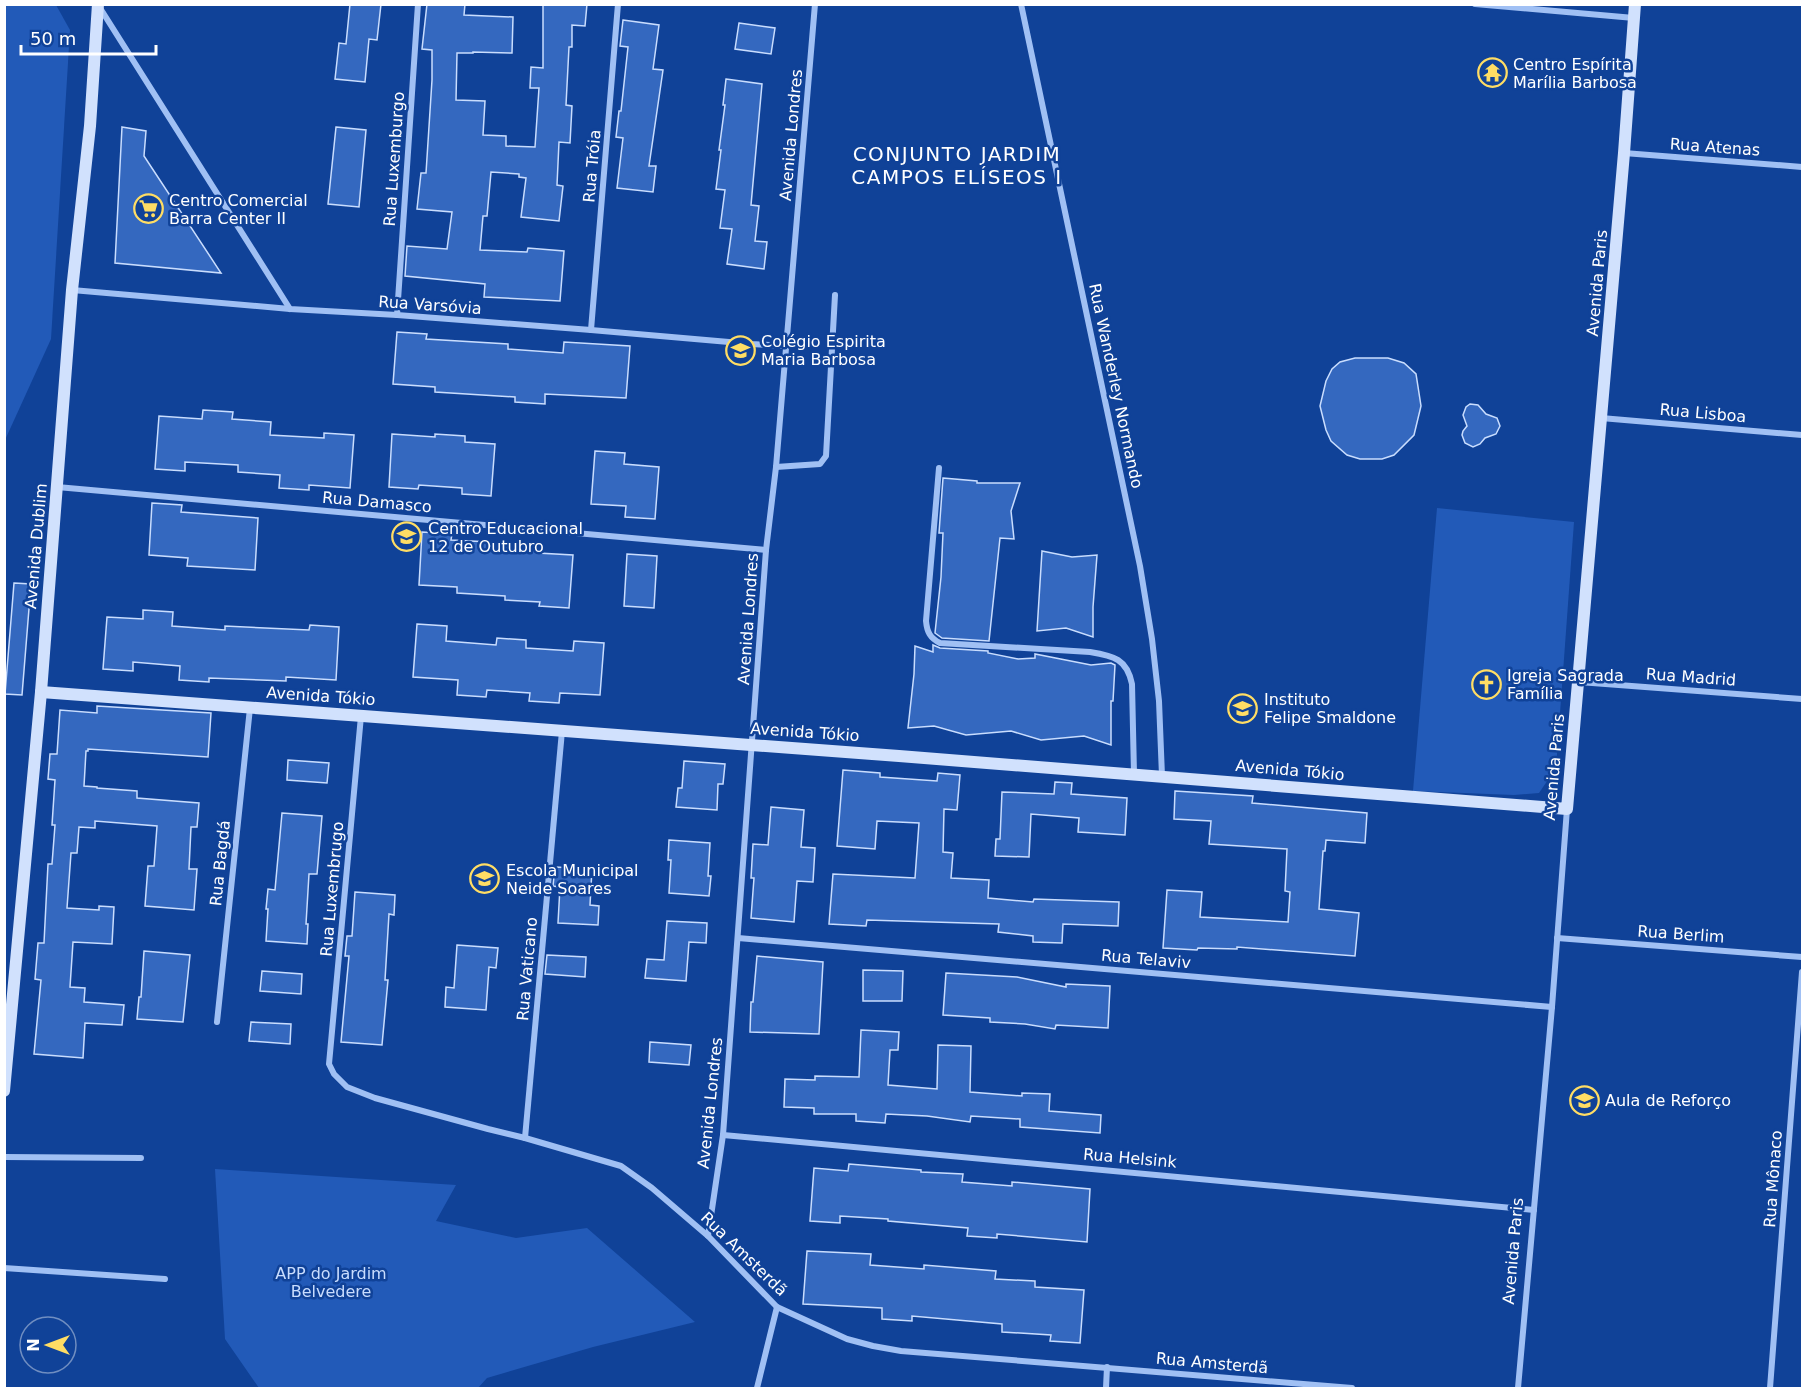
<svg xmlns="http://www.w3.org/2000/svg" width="1807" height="1393" viewBox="0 0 1807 1393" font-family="'DejaVu Sans',sans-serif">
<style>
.green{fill:#225ab8}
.building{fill:#3468bf;stroke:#c9ddfe;stroke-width:1.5}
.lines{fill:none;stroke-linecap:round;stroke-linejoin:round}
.street{stroke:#a0c0f4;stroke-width:6}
.secondary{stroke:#d1e1fd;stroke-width:12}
.labels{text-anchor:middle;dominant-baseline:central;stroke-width:5;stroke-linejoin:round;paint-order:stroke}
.poi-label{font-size:16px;fill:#fff;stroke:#104298;text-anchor:start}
.street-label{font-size:16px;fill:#fff;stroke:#104298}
.park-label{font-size:16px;fill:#c9ddfe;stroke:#104298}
.quarter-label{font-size:20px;letter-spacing:1.5px;fill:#fff;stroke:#104298}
</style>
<rect width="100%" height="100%" fill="#104298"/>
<g class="green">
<polygon points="5,4 56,5 70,30 51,339 5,440"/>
<polygon points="1437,508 1574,522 1556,768 1539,793 1514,795 1413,791"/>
<polygon points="215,1169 456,1185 436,1221 516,1238 587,1228 695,1322 593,1347 487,1378 478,1388 259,1388 225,1339"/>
</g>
<g class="building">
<polygon points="350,4 381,4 377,40 369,39 365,82 335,79 339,43 346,44"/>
<polygon points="427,4 465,4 464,15 513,17 512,53 473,52 473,53 457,53 456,100 485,101 483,135 506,136 506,146 535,147 539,88 530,88 531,67 543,68 543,4 587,4 585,26 572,25 572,47 569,47 566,105 572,106 570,143 559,142 557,185 563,186 559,221 521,217 526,178 519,177 519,174 491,172 487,216 483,216 480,250 527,252 528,248 564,251 560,301 484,297 485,284 405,276 407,246 447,249 452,212 417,209 421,173 426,173 432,80 432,50 422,49"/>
<polygon points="623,20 659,25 653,69 663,70 649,166 656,166 653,192 617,188 623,138 616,137 619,111 621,111 628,47 620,46"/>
<polygon points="739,23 775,28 771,54 735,49"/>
<polygon points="726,79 762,84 751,205 759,206 755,241 767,242 764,269 727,264 732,229 720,228 725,190 716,189 721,150 719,150 725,105 723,105"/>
<polygon points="122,127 146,131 144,156 221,273 115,263"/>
<polygon points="336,127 366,130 359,207 328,204"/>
<polygon points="397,332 427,334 426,339 508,344 508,349 563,353 564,342 630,346 626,398 545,394 545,404 515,402 515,397 435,392 435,387 393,384"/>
<polygon points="1355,358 1388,358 1404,363 1416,374 1421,406 1414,435 1394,455 1382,459 1360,459 1347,455 1331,441 1326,430 1320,406 1326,381 1332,369 1340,362"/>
<polygon points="1470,404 1478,405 1486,414 1497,418 1500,426 1496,434 1485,438 1480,444 1473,447 1465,443 1462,435 1463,431 1467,426 1463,415 1466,407"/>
<polygon points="203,410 233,412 232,419 271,422 270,435 324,438 324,433 354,435 350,488 309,485 309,490 279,488 280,475 238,472 238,465 185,462 185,471 155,469 159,416 202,419"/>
<polygon points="392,434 435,437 435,434 465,436 465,442 495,444 491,496 462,494 462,488 419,485 418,489 389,487"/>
<polygon points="595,451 625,453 624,464 659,467 655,519 625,517 626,506 591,504"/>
<polygon points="943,478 977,481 977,483 1020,483 1011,511 1014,539 1000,538 989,641 942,638 935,633 941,577 943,533 939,533"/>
<polygon points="152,503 182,505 181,512 258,518 255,570 187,566 188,558 149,555"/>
<polygon points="422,532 452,534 451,540 490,542 489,546 539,549 538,553 573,555 569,608 539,606 540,602 505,600 505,596 457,593 457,587 419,585"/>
<polygon points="1042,551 1072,557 1097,555 1093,607 1093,637 1066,628 1037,631"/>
<polygon points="627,554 657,556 654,608 624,606"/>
<polygon points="14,583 31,584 22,695 5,694"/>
<polygon points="143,610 173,612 172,626 225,630 225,626 309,630 310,625 339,627 336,680 286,677 286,681 209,678 209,682 179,680 180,666 133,662 133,671 103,669 107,617 143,619"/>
<polygon points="417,624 447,626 446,641 496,645 497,638 526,640 526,648 573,651 574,641 604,643 600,695 560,693 559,703 529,701 530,693 487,690 486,697 457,695 458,680 413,677"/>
<polygon points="933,645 940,648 988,651 988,653 1018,659 1035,658 1035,654 1091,665 1111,663 1115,665 1113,701 1111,701 1111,745 1084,736 1041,740 1011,731 966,735 934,726 908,728 914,674 915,646 933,652"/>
<polygon points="97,706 211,713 208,757 88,749 88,751 86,751 84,786 97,787 97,788 137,791 137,798 199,803 197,827 191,827 189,869 197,869 194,910 145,906 148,866 154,866 157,826 95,821 95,828 79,827 77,853 71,853 67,908 99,910 99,906 114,907 112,944 73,942 70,987 85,988 84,1002 124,1005 122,1025 85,1023 83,1058 34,1054 41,980 35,979 38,943 44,943 48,864 52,864 55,825 52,825 55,780 48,779 50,754 57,754 60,710 97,713"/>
<polygon points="288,760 329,763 327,783 287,780"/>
<polygon points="684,761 725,764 723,784 718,784 717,810 676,807 678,788 682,788"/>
<polygon points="843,770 880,773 880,777 937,781 938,773 960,775 957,810 944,809 943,852 953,853 951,878 989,880 988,898 1033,902 1034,899 1119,902 1118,926 1063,924 1062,943 1033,942 1033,936 998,932 999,924 867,920 866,926 829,924 833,874 915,878 919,823 877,821 875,849 837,846"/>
<polygon points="1055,782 1072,783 1071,794 1127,798 1125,835 1078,832 1079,818 1031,814 1029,857 995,856 996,839 1000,839 1002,792 1054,794"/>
<polygon points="1175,791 1253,796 1252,803 1367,813 1365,843 1326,840 1325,851 1323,851 1319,909 1359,913 1355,956 1237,947 1237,949 1198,948 1197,950 1163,948 1167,890 1202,892 1200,917 1288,922 1290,892 1285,891 1287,849 1209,844 1211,821 1174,819"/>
<polygon points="771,807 804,810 801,847 815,848 813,882 797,881 794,922 751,918 754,878 751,878 753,844 768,845"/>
<polygon points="282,813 322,816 317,874 309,874 306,924 308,924 307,944 266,941 268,909 266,909 268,889 275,890"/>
<polygon points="669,840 710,843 708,876 711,876 709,896 669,893 671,860 668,860"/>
<polygon points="555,867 592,869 590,905 599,906 598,925 558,923 560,887 553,886"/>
<polygon points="355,892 395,895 394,915 389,914 385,980 388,980 382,1045 341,1042 349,956 345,956 347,936 352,936"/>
<polygon points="667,921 707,923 706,943 689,942 686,981 645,978 647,959 664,960"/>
<polygon points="457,945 498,948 496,968 489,967 486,1010 445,1007 446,987 454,988"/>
<polygon points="144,951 190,955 183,1022 137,1019 139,997 141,997"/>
<polygon points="547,955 586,957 585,977 545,974"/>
<polygon points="757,956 823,962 819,1034 750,1032 751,1002 753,1002"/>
<polygon points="863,970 903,971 902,1001 863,1001"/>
<polygon points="262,971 302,974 301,994 260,991"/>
<polygon points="946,973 1017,977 1066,987 1066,984 1110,986 1108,1028 1056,1025 1055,1029 1025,1024 990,1022 990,1018 943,1015"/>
<polygon points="251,1022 291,1024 290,1044 249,1041"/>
<polygon points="861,1030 899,1032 898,1050 890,1050 888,1085 937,1089 938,1045 971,1046 970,1092 1022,1096 1022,1093 1050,1094 1049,1111 1101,1115 1100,1133 1020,1127 1020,1119 971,1116 970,1122 927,1116 886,1114 885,1123 856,1121 856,1114 814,1114 814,1108 784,1107 785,1079 815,1080 815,1076 859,1077"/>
<polygon points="650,1042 691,1045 689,1065 649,1062"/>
<polygon points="849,1164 921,1170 921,1172 963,1174 962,1182 1012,1186 1012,1182 1090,1189 1087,1242 997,1234 997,1238 967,1236 968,1228 888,1221 888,1219 840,1216 840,1223 810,1221 814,1168 848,1171"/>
<polygon points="807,1251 871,1254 870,1265 924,1269 924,1265 996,1271 995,1279 1035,1281 1035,1287 1084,1290 1080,1343 1050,1341 1051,1335 1002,1332 1002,1324 912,1316 912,1321 882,1319 882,1308 803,1304"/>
</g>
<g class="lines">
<g class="street">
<polyline points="1021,4 1140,566 1152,639 1159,701 1162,776"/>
<polyline points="1475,4 1634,18"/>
<polyline points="100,8 290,309"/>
<polyline points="1624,153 1802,167"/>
<polyline points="72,290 290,309 397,315 591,330 752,344 786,346"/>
<polyline points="397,315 418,4"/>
<polyline points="591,330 618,4"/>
<polyline points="1601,418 1802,435"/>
<polyline points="776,467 820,464 826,456 835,295"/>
<path d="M939,468L926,621C927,632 930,638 940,643L1090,652C1114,656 1127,659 1132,684L1134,774"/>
<polyline points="57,487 766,550"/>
<polyline points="1579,682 1802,699"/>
<polyline points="361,716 329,1064 334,1074 347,1087 375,1098 488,1129 525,1138 621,1166 652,1188 708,1236 777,1307 847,1339 873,1346 901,1351 1352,1388"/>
<polyline points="738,938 1552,1007"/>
<polyline points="1557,938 1802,957"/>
<polyline points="217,1022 250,708"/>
<polyline points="723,1135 1534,1210"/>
<polyline points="525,1138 562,731"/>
<polyline points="4,1157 141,1158"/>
<polyline points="708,1236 723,1135 766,550 776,467 815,4"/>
<polyline points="4,1268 165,1279"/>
<polyline points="757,1388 777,1307"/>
<polyline points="1106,1388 1107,1367"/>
<polyline points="1518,1388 1552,1007 1567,809"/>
<polyline points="1770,1388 1802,972"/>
</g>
<g class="secondary">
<polyline points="41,692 899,756 1567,809 1624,153 1635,4"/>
<polyline points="4,1091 41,692 72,290 90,126 98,4"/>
</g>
</g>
<defs>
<symbol id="temple-ring" viewBox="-11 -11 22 22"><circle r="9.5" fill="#104298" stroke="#ffdd64" stroke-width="1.5"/><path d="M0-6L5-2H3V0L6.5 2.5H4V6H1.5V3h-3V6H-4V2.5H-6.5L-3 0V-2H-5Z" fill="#ffdd64"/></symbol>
<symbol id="supermarket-ring" viewBox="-11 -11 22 22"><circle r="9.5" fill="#104298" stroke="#ffdd64" stroke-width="1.5"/><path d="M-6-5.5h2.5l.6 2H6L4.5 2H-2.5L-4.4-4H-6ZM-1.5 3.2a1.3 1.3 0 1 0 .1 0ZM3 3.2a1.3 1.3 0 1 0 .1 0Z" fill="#ffdd64"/></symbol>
<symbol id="school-ring" viewBox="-11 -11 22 22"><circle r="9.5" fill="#104298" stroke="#ffdd64" stroke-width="1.5"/><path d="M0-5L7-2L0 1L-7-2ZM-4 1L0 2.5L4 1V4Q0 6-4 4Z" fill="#ffdd64"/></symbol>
<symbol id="church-ring" viewBox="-11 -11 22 22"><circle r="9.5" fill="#104298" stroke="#ffdd64" stroke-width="1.5"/><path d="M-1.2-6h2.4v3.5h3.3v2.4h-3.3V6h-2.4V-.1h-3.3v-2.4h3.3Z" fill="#ffdd64"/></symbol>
</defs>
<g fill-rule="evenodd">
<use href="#temple-ring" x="1476" y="56" width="33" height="33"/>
<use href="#supermarket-ring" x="132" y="192" width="33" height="33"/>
<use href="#school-ring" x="724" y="334" width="33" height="33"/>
<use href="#school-ring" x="390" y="520" width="33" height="33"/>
<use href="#church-ring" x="1470" y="668" width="33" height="33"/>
<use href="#school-ring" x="1226" y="692" width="33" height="33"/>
<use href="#school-ring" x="468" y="862" width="33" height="33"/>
<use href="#school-ring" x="1568" y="1084" width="33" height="33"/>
</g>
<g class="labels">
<g class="poi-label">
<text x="1513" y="64">Centro Espírita<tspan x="1513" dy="18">Marília Barbosa</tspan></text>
<text x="169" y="200">Centro Comercial<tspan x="169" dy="18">Barra Center II</tspan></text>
<text x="761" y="341">Colégio Espirita<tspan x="761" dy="18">Maria Barbosa</tspan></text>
<text x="428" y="528">Centro Educacional<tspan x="428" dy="18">12 de Outubro</tspan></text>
<text x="1507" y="675">Igreja Sagrada<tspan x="1507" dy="18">Família</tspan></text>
<text x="1264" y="699">Instituto<tspan x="1264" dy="18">Felipe Smaldone</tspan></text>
<text x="506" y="870">Escola Municipal<tspan x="506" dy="18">Neide Soares</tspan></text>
<text x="1605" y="1100">Aula de Reforço</text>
</g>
<g class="street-label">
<text transform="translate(791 135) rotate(-85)">Avenida Londres</text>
<text transform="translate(1715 147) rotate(4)">Rua Atenas</text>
<text transform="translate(394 159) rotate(-86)">Rua Luxemburgo</text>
<text transform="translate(592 166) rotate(-85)">Rua Tróia</text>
<text transform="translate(1597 283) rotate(-85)">Avenida Paris</text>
<text transform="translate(430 305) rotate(4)">Rua Varsóvia</text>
<text transform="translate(1116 386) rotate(78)">Rua Wanderley Normando</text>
<text transform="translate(1703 413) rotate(5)">Rua Lisboa</text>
<text transform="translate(377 502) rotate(5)">Rua Damasco</text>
<text transform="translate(36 546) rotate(-85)">Avenida Dublim</text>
<text transform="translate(748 619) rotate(-86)">Avenida Londres</text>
<text transform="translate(1691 677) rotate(4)">Rua Madrid</text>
<text transform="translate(321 696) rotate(4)">Avenida Tókio</text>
<text transform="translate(805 732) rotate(4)">Avenida Tókio</text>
<text transform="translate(1554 767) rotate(-85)">Avenida Paris</text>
<text transform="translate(1290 770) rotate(5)">Avenida Tókio</text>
<text transform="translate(220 863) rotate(-84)">Rua Bagdá</text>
<text transform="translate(332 889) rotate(-85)">Rua Luxembrugo</text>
<text transform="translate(1681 934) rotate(4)">Rua Berlim</text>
<text transform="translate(1146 959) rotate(5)">Rua Telaviv</text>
<text transform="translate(527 969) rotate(-85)">Rua Vaticano</text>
<text transform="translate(710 1103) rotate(-84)">Avenida Londres</text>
<text transform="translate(1130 1158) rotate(5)">Rua Helsink</text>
<text transform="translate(1773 1179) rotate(-86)">Rua Mônaco</text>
<text transform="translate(1513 1251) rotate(-85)">Avenida Paris</text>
<text transform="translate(744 1254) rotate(44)">Rua Amsterdã</text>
<text transform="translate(1212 1363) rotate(5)">Rua Amsterdã</text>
</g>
<g class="park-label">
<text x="331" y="1273">APP do Jardim<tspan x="331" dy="18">Belvedere</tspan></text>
</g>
<g class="quarter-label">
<text x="957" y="154">CONJUNTO JARDIM<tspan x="957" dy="23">CAMPOS ELÍSEOS I</tspan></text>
</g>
</g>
<rect width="1807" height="1393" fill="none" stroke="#ffffff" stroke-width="12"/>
<g transform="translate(48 1345) rotate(270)"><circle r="28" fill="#104298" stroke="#708ec1" stroke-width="1.5"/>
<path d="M0-4.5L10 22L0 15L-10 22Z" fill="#ffdd64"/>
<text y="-9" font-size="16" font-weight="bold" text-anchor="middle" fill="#ffffff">N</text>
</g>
<path d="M21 45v9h135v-9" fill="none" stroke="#ffffff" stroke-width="3"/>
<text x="30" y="45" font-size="18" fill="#ffffff" stroke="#104298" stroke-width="4.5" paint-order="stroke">50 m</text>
</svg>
